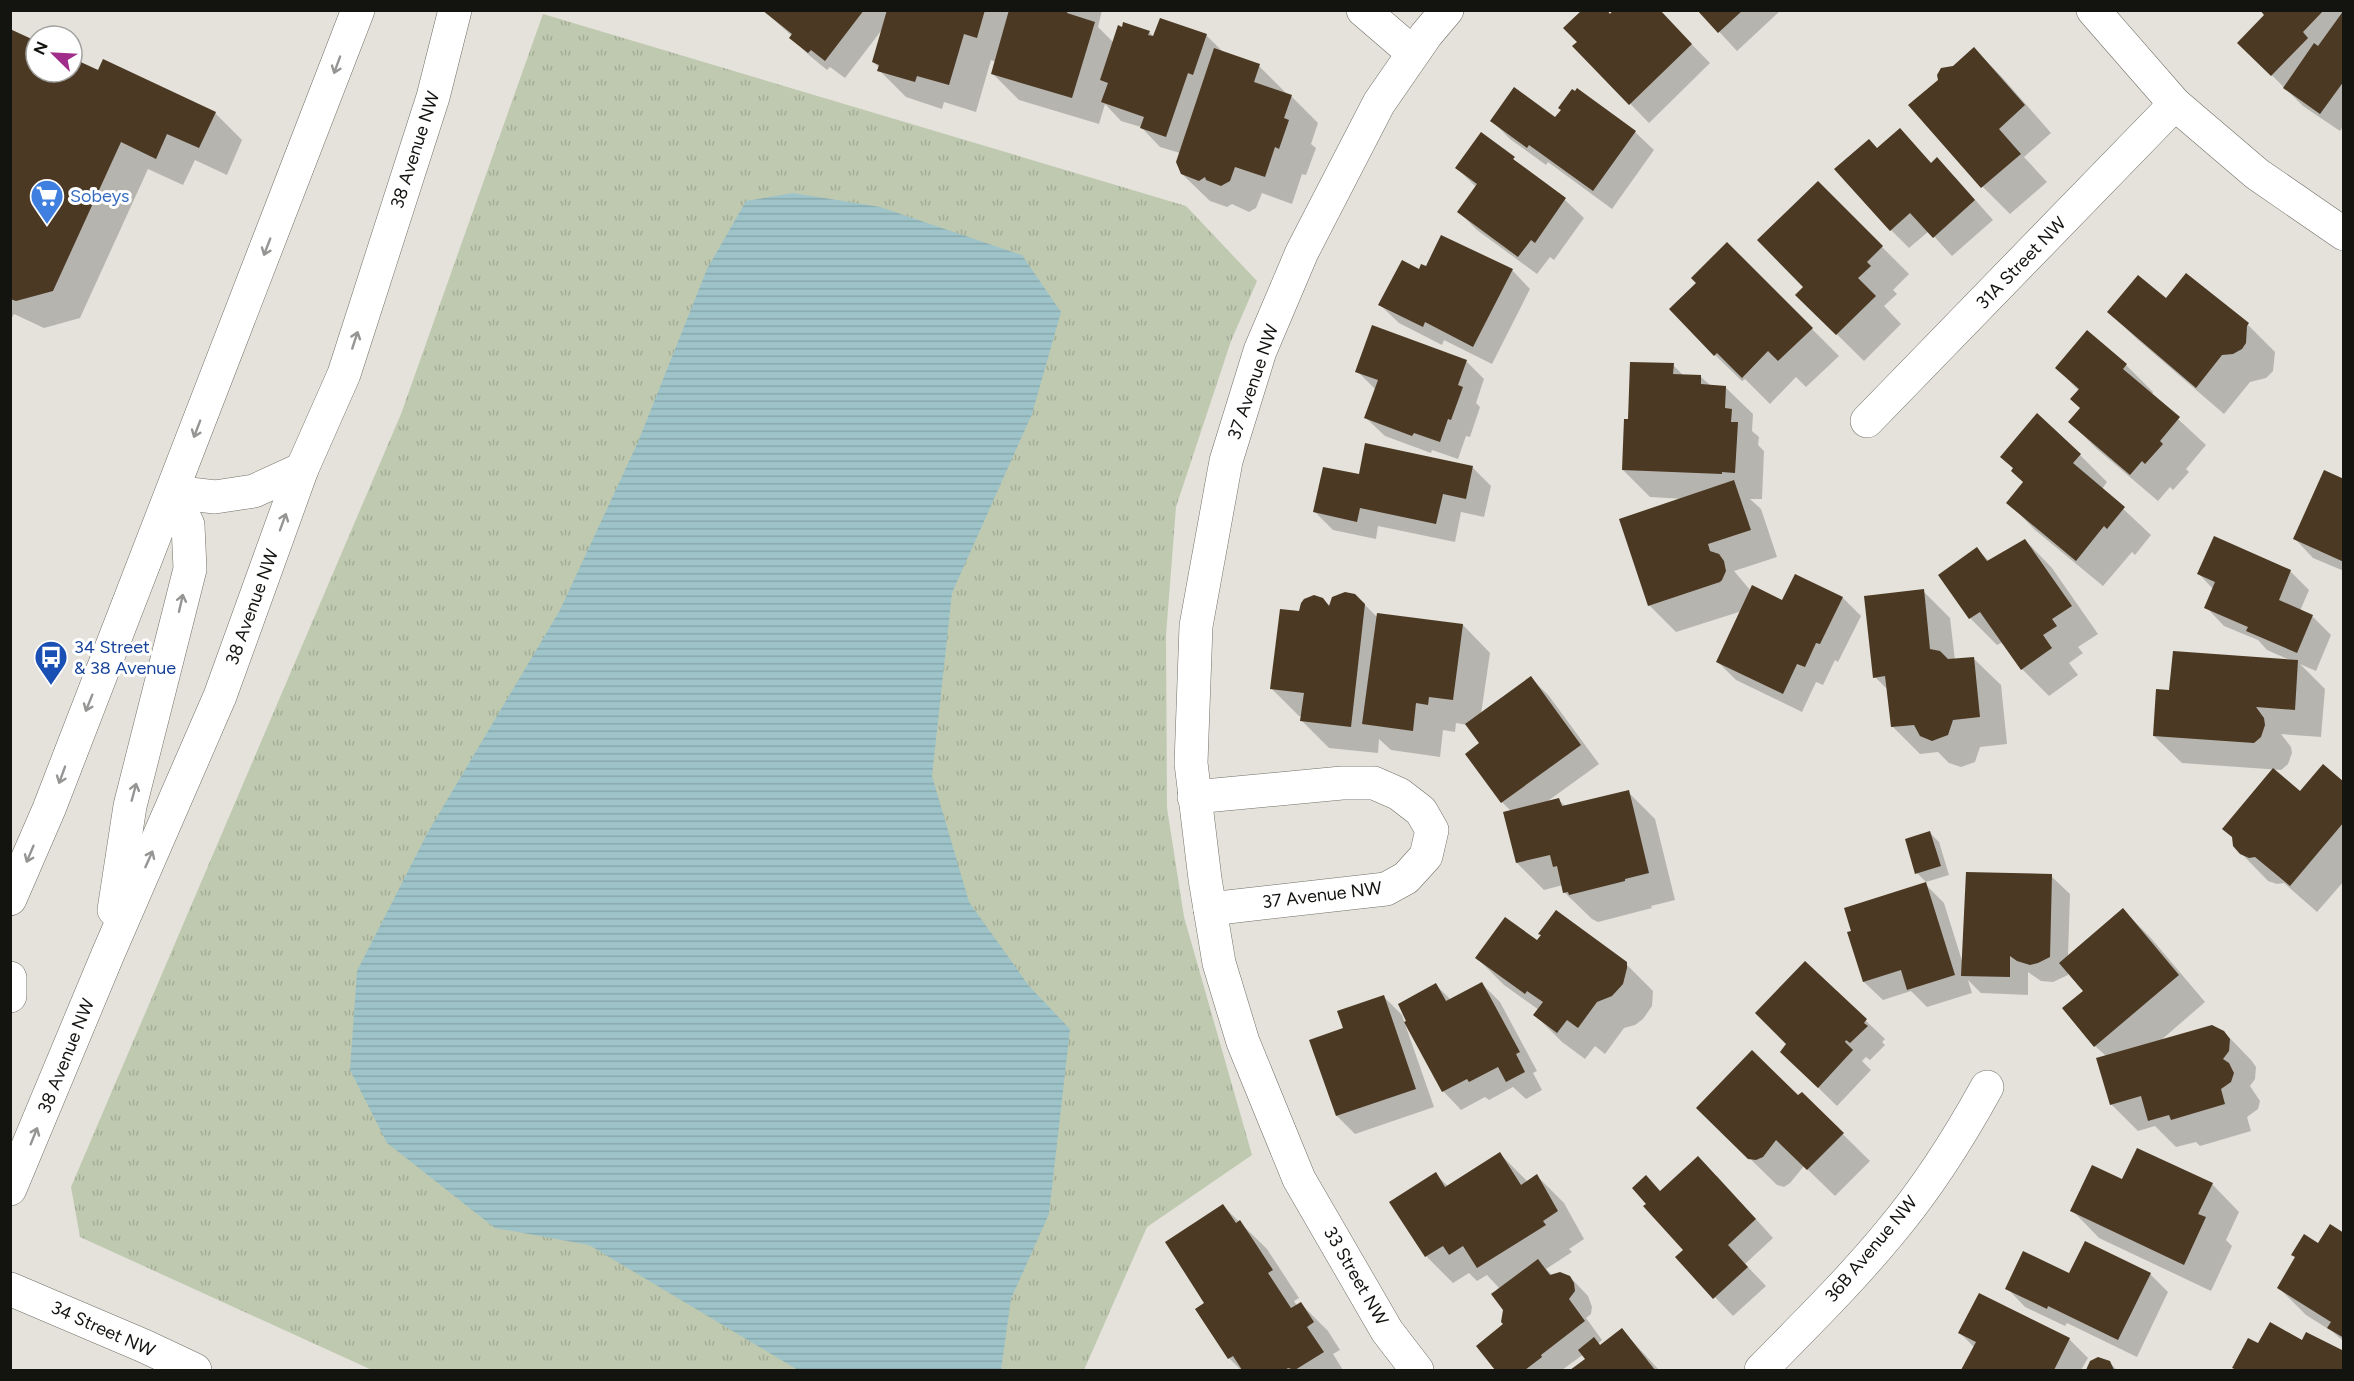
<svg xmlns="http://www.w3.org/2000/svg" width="2354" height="1381" viewBox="0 0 2354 1381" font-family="Figtree,sans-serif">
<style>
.park{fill:url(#park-tufts)}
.water{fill:url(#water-rules)}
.shadow{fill:#0003}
.building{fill:#4b3924}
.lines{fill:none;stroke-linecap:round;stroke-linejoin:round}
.street-casing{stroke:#717068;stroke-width:34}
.secondary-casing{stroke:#717068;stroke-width:34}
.street{stroke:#fff;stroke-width:33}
.secondary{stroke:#fff;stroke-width:33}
.oneway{stroke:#959593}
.labels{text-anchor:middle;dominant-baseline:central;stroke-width:6;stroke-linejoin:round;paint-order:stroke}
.street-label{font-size:18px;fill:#131310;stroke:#fff}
.shop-label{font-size:18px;fill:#366cbe;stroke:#fff;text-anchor:start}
.transit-label{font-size:18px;fill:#164399;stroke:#fff;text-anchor:start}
</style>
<defs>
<pattern id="park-tufts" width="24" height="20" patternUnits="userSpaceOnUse" patternTransform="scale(1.5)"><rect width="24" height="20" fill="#bfc9b0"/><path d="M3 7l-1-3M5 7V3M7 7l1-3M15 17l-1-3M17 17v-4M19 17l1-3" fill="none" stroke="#a3ac96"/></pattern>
<pattern id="water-rules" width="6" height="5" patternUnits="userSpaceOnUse" patternTransform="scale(1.5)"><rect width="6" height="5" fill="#9ec4c9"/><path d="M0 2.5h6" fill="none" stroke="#87a8ac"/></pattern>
</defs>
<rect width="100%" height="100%" fill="#e4e2da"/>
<polygon class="park" points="543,14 1186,206 1257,281 1231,341 1176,507 1166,635 1167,808 1184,917 1252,1155 1147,1227 1084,1370 372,1370 80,1237 71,1187 401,414"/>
<polygon class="water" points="793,193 880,207 1022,255 1061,312 1032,414 952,593 932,776 969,902 1029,986 1070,1029 1049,1214 1011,1299 1001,1370 798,1370 589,1245 495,1228 387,1143 350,1070 357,971 428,832 560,610 638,442 707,269 746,201"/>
<g class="shadow">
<polygon points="763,10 887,10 888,12 889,10 1102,10 1098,27 1114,43 1149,32 1154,37 1161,20 1207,36 1224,53 1259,66 1286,93 1286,95 1291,96 1318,123 1311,144 1316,148 1306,175 1302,174 1292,204 1262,193 1256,208 1249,212 1232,204 1227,207 1210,201 1182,174 1180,153 1160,147 1141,127 1121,121 1105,104 1099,124 1019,100 992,73 996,62 991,60 976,112 944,102 942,109 906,97 879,70 880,68 873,62 884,27 845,78 830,67 827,70 810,56 791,38 792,36"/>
<polygon points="1658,10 1710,63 1649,123 1574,46 1610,15"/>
<polygon points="1699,10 1781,10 1737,51"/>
<polygon points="2261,10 2344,10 2344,125 2340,131 2303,106 2239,43 2266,15"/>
<polygon points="10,31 36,43 36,72 72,72 72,59 99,72 215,113 242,140 227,175 195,160 183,185 148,169 80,318 44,328 14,314 10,321"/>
<polygon points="1974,49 2001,76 2051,133 2024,157 2047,182 2010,214 1983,187 1910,105"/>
<polygon points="1555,119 1635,132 1654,150 1612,209 1548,162 1546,165 1510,139 1492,121"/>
<polygon points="1900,130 1932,164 1955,177 1993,220 1952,256 1929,231 1909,248 1891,230 1878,150"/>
<polygon points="1481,134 1565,200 1584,218 1554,260 1550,257 1537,274 1477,230 1458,211 1476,187 1457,168"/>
<polygon points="1818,183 1909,274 1893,290 1897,294 1884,306 1901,324 1864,361 1797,295 1806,287"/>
<polygon points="1727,244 1839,356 1806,387 1796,377 1770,404 1745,379 1742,381 1715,355 1698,283"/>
<polygon points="1512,270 1530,289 1492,364 1444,340 1442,345 1399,323 1380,305 1420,271"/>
<polygon points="2166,300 2248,325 2275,352 2273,371 2266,378 2250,382 2224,414 2137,339 2109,312"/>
<polygon points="2087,332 2126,365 2153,392 2152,395 2206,445 2186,469 2189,472 2173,490 2170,487 2158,501 2097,449 2070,422 2082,408 2079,391 2057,368"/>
<polygon points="1466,361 1484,379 1476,403 1480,407 1470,437 1466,436 1458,459 1432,450 1431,453 1385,436 1366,418 1376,390 1357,371"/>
<polygon points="1673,365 1684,376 1701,377 1711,386 1725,387 1753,414 1752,431 1759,437 1758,445 1764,451 1762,499 1750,499 1761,509 1777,557 1734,571 1751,591 1783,602 1843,598 1861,616 1838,662 1835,660 1823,685 1816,682 1802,712 1736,680 1718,662 1742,611 1676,632 1649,605 1685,499 1650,497 1623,470 1629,421"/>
<polygon points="2080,455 2107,482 2102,489 2151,535 2135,555 2132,552 2103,586 2035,530 2008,502 2024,483"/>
<polygon points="1473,468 1491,486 1484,517 1461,512 1455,542 1378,526 1376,539 1333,530 1315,512 1360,476"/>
<polygon points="2344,481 2344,571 2313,558 2295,539"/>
<polygon points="2025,540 2052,568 2098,634 2078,647 2083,653 2069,663 2078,675 2049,696 2022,669 2003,642 1997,645 1970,618 1940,576 1977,549 1989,561"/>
<polygon points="2290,571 2309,590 2300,611 2312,616 2331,635 2316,671 2300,664 2325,689 2321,737 2281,734 2291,747 2292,753 2288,764 2281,770 2182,763 2154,736 2171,692 2292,661 2267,650 2258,640 2224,626 2206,607 2213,589 2199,574"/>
<polygon points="1923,591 1950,618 1955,660 1973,658 2001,685 2007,744 1980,747 1975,762 1961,767 1949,763 1938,752 1920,754 1892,726 1888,690 1875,677"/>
<polygon points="1357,597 1378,618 1463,625 1490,653 1481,714 1531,678 1549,696 1599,764 1545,803 1559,800 1566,807 1628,792 1655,819 1675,900 1651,906 1652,908 1598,922 1592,919 1564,892 1563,885 1544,890 1517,863 1511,811 1502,802 1467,754 1482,744 1468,725 1456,723 1455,732 1443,730 1440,757 1391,750 1379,739 1378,753 1329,748 1302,721 1303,716 1299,716 1272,689 1301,612 1324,600 1331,607"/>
<polygon points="2344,784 2344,881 2317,912 2284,883 2277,884 2268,881 2241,853 2300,793"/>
<polygon points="1930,833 1939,842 1949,875 1926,882 1917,873"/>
<polygon points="2051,876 2070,894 2068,957 2123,910 2150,937 2205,1002 2160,1041 2224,1032 2251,1060 2256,1067 2255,1079 2250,1086 2260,1101 2258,1109 2247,1117 2251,1131 2200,1146 2196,1142 2176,1147 2155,1126 2138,1131 2111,1104 2106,1056 2095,1046 2085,991 2068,971 2068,975 2053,982 2041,981 2028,972 2028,995 1981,993 1968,980 1972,993 1927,1007 1911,991 1883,1000 1864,982 1849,933 1925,884 1944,903 1963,964"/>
<polygon points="1537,942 1626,964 1653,991 1652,1006 1643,1019 1635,1025 1624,1028 1605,1054 1595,1046 1585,1059 1562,1042 1535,1015 1539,1010 1504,985 1477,958"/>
<polygon points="1805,963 1885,1039 1882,1042 1885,1045 1870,1060 1866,1057 1862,1061 1871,1070 1837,1106 1800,1070 1788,1044"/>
<polygon points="1482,984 1500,1002 1537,1071 1533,1073 1542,1090 1526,1099 1513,1087 1489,1100 1485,1097 1461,1110 1443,1091 1407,1023 1405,1024 1434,1107 1355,1134 1337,1116 1345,1029 1384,997 1402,1015 1405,1024 1436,985 1451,1000"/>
<polygon points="1802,1094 1870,1161 1835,1196 1804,1166 1790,1183 1784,1187 1777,1185 1698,1108 1798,1097"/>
<polygon points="1500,1154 1527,1181 1537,1176 1564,1203 1584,1239 1569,1249 1572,1252 1546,1269 1553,1276 1570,1277 1588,1296 1592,1307 1591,1314 1586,1318 1602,1340 1598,1344 1601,1346 1622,1330 1659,1370 1573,1370 1587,1359 1584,1354 1562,1370 1497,1370 1478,1346 1505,1325 1505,1310 1500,1289 1487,1275 1477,1281 1469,1273 1453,1283 1426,1256 1435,1174 1449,1187"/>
<polygon points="1717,1176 1773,1238 1745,1264 1766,1286 1733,1316 1677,1257 1685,1250 1648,1204 1661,1193"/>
<polygon points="2123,1181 2212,1184 2239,1212 2226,1240 2232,1246 2211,1291 2099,1238 2072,1210"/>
<polygon points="1223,1206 1267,1249 1299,1298 1294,1301 1297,1306 1301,1304 1328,1331 1340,1350 1333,1354 1343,1370 1241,1370 1229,1358 1206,1303"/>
<polygon points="2344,1235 2344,1342 2333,1332 2306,1315 2279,1288 2319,1245"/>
<polygon points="2150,1274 2168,1292 2137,1357 2067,1323 2065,1326 2025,1307 2007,1288 2070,1275"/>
<polygon points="1960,1333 2069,1339 2088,1358 2081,1370 1962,1370 1974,1347"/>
<polygon points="2303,1342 2344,1353 2344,1370 2237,1370 2234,1368 2259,1345"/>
<polygon points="2109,1362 2117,1370 2088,1370 2088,1366"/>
</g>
<g class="building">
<polygon points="762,10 864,10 825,61 811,50 808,53 789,38 792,34"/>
<polygon points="887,10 985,10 977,38 964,34 949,85 917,76 915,82 877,71 879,65 872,62"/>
<polygon points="1009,10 1068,10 1067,13 1095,22 1072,98 991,74"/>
<polygon points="1582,10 1607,10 1610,14 1613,10 1660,10 1692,44 1629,105 1572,46 1577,42 1563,28"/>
<polygon points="1697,10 1743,10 1718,33"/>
<polygon points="2260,10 2324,10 2303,32 2308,38 2271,76 2237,43 2264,15"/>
<polygon points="2344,10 2344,81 2320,114 2283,88 2314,43 2318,46"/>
<polygon points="1160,18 1207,34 1193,75 1188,73 1166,137 1140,128 1144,117 1101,102 1108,83 1100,80 1118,25 1122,27 1123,22 1150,31 1148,35 1153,36"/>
<polygon points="10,29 36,41 36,72 72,72 72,58 98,70 103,59 216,112 199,148 167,134 156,159 121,142 53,291 16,301 10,299"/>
<polygon points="1974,47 2025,105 1999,129 2021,154 1981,188 1908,105 1938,80 1937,75 1941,68 1953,66"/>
<polygon points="1214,48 1260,64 1254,82 1292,95 1284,118 1289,120 1279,149 1275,147 1265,177 1235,167 1230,181 1221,186 1206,180 1205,177 1199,181 1181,174 1176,162"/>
<polygon points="1514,87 1555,117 1561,110 1558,108 1572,89 1575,91 1577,88 1636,131 1593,191 1529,145 1527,148 1490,121"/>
<polygon points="1900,128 1931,163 1937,157 1975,200 1933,238 1910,213 1890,231 1834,169 1869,139 1877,148"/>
<polygon points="1481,132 1515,157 1513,159 1566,198 1535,243 1531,240 1518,257 1457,212 1477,184 1455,168"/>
<polygon points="1818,181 1883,246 1867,262 1871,266 1858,278 1876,296 1836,335 1795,295 1803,287 1757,240"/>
<polygon points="1441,235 1513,269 1473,347 1425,322 1423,327 1378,305 1402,260 1419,269 1421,264 1426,266"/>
<polygon points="1727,242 1813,328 1778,361 1768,351 1742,378 1717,353 1714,356 1669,309 1696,283 1691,278"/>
<polygon points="2186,273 2249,323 2247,326 2246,343 2242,349 2233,354 2222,355 2196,388 2107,312 2138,275 2166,298"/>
<polygon points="1372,325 1467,360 1458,385 1463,387 1451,420 1448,419 1440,442 1414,433 1412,436 1364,418 1378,380 1355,372"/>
<polygon points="2087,330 2127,364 2123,369 2180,417 2160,441 2163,444 2145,464 2142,461 2130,475 2068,422 2080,408 2070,399 2079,389 2055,368"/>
<polygon points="1630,362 1674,363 1673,374 1701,375 1701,384 1726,386 1725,408 1732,409 1731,422 1738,422 1735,473 1722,472 1722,474 1622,470 1624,419 1628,419"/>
<polygon points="2037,413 2081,454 2073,463 2125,507 2107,529 2104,526 2076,561 2006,503 2023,482 2011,471 2013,468 2000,457"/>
<polygon points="1365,443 1473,466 1466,499 1443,494 1436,524 1360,508 1357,522 1313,512 1323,467 1359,474"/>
<polygon points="2324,470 2344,479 2344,562 2293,539"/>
<polygon points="1734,480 1751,530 1708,544 1710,551 1719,554 1724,561 1726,571 1722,580 1720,582 1648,606 1619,519"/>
<polygon points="2214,536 2291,570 2279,600 2313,615 2297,653 2246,631 2248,627 2204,608 2215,582 2197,574"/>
<polygon points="2025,539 2072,606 2052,619 2057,626 2043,635 2052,648 2021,670 1980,612 1969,619 1938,575 1977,547 1987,561"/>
<polygon points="1795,574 1843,597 1820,644 1816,643 1805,667 1797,664 1783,694 1716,662 1752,585 1782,600"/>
<polygon points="1924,589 1930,649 1940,651 1948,659 1974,657 1980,717 1953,720 1948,735 1932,741 1920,736 1914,725 1891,727 1885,676 1873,678 1864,596"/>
<polygon points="1345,592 1355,594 1365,604 1351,727 1300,721 1304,693 1270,689 1280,609 1299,611 1301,603 1304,599 1314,595 1323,598 1329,606 1332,597"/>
<polygon points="1377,613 1463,624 1453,700 1429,697 1428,705 1416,703 1413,731 1362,724"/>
<polygon points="2173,651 2298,660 2295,710 2256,707 2264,718 2265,725 2261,737 2254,743 2153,736 2156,689 2169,690"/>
<polygon points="1531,676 1581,745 1501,803 1465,754 1479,743 1465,724"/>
<polygon points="2323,764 2344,782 2344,822 2290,886 2255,857 2249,858 2240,854 2233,846 2232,837 2222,829 2273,768 2300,791"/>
<polygon points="1629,790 1649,873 1625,879 1625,881 1569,895 1568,892 1563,893 1557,866 1553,867 1550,855 1516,863 1503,812 1559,798 1562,806"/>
<polygon points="1930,831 1941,866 1915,874 1905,839"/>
<polygon points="1966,872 2052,874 2050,957 2038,963 2030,965 2017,961 2010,956 2010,977 1961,976"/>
<polygon points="1926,882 1955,975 1907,990 1901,970 1863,982 1847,932 1851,931 1844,908"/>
<polygon points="2123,908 2179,975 2094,1047 2062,1008 2083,991 2059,963"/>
<polygon points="1556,910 1627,962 1627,968 1623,984 1612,996 1597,1002 1578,1028 1567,1020 1557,1033 1533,1015 1543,1002 1527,991 1525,994 1475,958 1505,917 1537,940 1541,935 1538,934"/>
<polygon points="1805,961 1867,1019 1864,1023 1868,1026 1850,1043 1846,1040 1845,1042 1853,1050 1818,1088 1780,1052 1786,1044 1755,1013"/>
<polygon points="1482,982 1520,1052 1516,1054 1525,1072 1506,1082 1498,1067 1469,1082 1467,1079 1442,1092 1404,1022 1406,1021 1398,1004 1436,983 1446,1001"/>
<polygon points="1384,995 1416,1089 1336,1116 1309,1040 1343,1028 1337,1011"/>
<polygon points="2212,1025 2224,1031 2230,1039 2229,1051 2223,1059 2229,1063 2234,1073 2231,1082 2221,1089 2225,1104 2171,1120 2169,1115 2148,1121 2141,1096 2110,1105 2096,1058"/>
<polygon points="1752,1050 1798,1095 1802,1092 1844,1133 1807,1170 1776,1140 1763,1157 1756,1160 1748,1159 1696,1108"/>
<polygon points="2137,1148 2213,1183 2198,1214 2206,1217 2184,1265 2070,1211 2092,1165 2122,1179"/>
<polygon points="1500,1152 1521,1185 1537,1174 1558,1211 1543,1221 1546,1225 1477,1268 1463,1246 1449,1255 1443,1246 1425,1257 1389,1202 1436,1172 1445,1187"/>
<polygon points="1698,1156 1756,1219 1728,1245 1748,1267 1713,1299 1675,1257 1683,1250 1643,1206 1646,1204 1632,1188 1646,1175 1660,1191"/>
<polygon points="1223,1204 1236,1223 1240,1220 1273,1270 1268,1273 1291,1308 1301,1302 1314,1322 1307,1327 1324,1352 1295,1370 1288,1368 1285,1370 1242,1370 1233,1356 1228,1359 1195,1309 1204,1303 1165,1242"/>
<polygon points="2330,1224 2344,1233 2344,1338 2327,1328 2331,1322 2277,1288 2295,1257 2291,1255 2304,1234 2318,1243"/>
<polygon points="2085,1241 2151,1273 2118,1340 2048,1306 2047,1309 2005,1289 2023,1251 2069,1273"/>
<polygon points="1538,1259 1550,1275 1560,1272 1570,1276 1574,1283 1575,1291 1569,1299 1585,1321 1541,1355 1542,1357 1525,1370 1495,1370 1476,1346 1503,1324 1501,1322 1503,1310 1491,1294"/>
<polygon points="1979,1293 2070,1338 2054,1370 1961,1370 1976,1342 1958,1333"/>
<polygon points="2270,1322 2302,1340 2306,1332 2344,1351 2344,1370 2237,1370 2232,1368 2248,1338 2258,1343"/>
<polygon points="1622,1328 1655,1370 1570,1370 1585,1359 1578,1350 1594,1337 1600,1345"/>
<polygon points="2098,1357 2110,1361 2114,1370 2086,1370 2090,1361"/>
</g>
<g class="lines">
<defs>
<g id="street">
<polyline points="1363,10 1413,53"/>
<polyline points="1867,421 2175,104"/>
<polyline points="1194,797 1342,783 1374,783 1399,794 1421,811 1432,830 1426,856 1406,878 1386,889 1210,909"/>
<polyline points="1417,1370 1387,1331 1299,1179 1243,1042 1219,963 1205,879 1191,763 1196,626 1226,461 1260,351 1302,252 1379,103 1426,35 1447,10"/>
<path d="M1761,1370C1805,1325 1851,1280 1891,1231C1928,1187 1960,1136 1987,1087"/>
</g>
<g id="secondary">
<polyline points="2093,10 2175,104 2257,174 2344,234"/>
<polyline points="173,492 215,497 254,491 302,469"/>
<polyline points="10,899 49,809 358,10"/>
<polyline points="114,910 130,806 190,569 188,525 173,492"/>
<polyline points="10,978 10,996"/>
<polyline points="10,1189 108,954 220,696 302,469 344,374 433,97 455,10"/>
<polyline points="10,1289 144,1346 195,1370"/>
</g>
</defs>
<use href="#street" class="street-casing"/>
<use href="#secondary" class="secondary-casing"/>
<use href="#street" class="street"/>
<use href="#secondary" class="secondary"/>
</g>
<defs><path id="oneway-shaft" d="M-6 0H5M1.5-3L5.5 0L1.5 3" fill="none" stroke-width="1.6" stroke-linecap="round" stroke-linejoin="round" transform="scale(1.5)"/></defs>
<g class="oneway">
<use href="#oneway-shaft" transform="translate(337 65) rotate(110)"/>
<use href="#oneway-shaft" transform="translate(267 247) rotate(111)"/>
<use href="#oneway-shaft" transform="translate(355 340) rotate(-72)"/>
<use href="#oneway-shaft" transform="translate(197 429) rotate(111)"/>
<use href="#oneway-shaft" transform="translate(283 522) rotate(-70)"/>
<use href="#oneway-shaft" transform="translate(181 603) rotate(-77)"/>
<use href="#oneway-shaft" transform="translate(89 703) rotate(112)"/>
<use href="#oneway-shaft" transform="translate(62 775) rotate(110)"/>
<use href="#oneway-shaft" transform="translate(134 792) rotate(-75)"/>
<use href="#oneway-shaft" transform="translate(30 854) rotate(113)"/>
<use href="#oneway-shaft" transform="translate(149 859) rotate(-66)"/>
<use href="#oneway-shaft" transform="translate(34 1136) rotate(-68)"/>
</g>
<defs>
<symbol id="supermarket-pin" viewBox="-11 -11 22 30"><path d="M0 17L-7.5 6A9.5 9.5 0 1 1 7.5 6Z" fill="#3f7fe0" stroke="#fff"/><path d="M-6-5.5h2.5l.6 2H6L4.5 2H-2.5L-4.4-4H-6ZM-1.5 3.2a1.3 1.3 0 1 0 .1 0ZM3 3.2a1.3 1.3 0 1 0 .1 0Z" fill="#fff"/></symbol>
<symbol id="bus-pin" viewBox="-11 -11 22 30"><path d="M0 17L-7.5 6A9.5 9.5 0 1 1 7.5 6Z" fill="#1a4fb4" stroke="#fff"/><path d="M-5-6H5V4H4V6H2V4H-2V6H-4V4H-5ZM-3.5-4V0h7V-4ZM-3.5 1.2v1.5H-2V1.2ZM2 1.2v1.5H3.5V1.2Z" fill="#fff"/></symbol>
</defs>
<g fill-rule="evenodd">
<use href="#supermarket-pin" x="28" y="177" width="38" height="52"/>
<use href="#bus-pin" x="32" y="638" width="38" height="52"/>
</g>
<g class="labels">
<g class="street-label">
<text transform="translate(415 150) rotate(-72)">38 Avenue NW</text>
<text transform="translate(2021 263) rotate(-46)">31A Street NW</text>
<text transform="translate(1253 382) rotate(-71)">37 Avenue NW</text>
<text transform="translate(252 607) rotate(-70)">38 Avenue NW</text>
<text transform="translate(1322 895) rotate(-7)">37 Avenue NW</text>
<text transform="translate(66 1056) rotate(-68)">38 Avenue NW</text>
<text transform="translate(1871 1249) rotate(-50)">36B Avenue NW</text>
<text transform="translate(1356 1276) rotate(60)">33 Street NW</text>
<text transform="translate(103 1329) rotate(24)">34 Street NW</text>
</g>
<g class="shop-label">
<text x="70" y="196">Sobeys</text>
</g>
<g class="transit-label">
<text x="74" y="647">34 Street<tspan x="74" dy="21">&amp; 38 Avenue</tspan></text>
</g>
</g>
<rect width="2354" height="1381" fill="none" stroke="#131310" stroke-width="24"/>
<g transform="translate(54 54) rotate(294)"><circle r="28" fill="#ffffff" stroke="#a1a19f" stroke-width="1.5"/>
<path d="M0-4.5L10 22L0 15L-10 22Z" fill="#9f2d89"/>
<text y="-9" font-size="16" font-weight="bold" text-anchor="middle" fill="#131310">N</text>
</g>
</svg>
